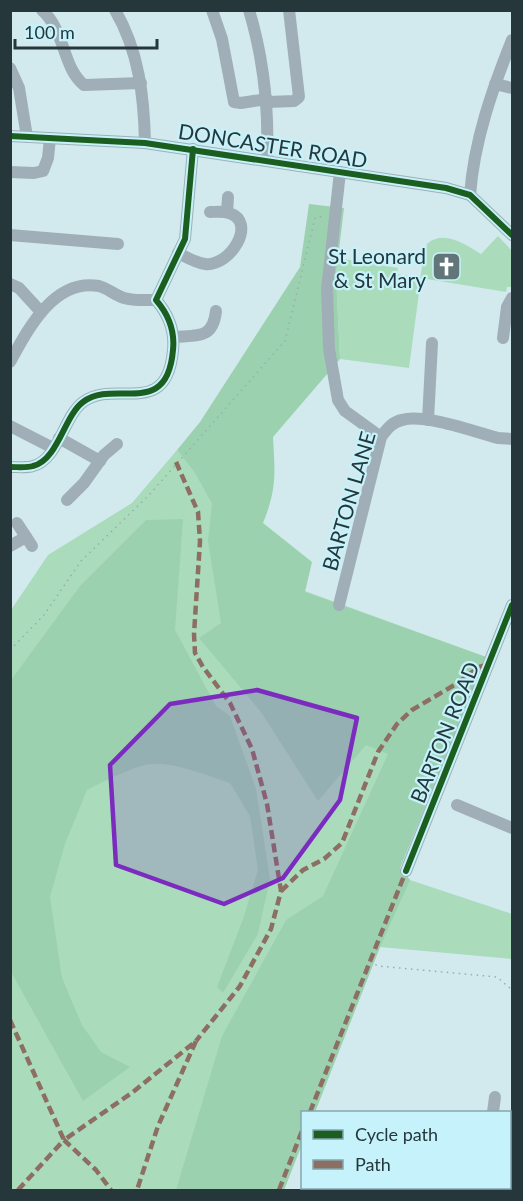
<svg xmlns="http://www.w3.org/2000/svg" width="523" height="1201" viewBox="0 0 523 1201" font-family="Lato,sans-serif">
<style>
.green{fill:#aadcbc}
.forest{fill:#9cd1af}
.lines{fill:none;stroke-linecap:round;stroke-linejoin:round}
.path{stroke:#9caab0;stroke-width:1.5;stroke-dasharray:1.5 4.5;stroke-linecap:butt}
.minor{stroke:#a0afb7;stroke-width:12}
.quiet{stroke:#8d6e63;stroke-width:4.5;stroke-dasharray:9 4.5;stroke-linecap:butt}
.cycleway-casing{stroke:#c5f2fb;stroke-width:10}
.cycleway{stroke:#1b5e20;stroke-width:6}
.marked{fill:#7b2cbf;fill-opacity:0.2;stroke:#7b2cbf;stroke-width:4.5;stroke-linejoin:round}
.labels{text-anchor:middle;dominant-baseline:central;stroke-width:4.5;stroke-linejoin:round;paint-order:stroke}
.street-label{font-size:21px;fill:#25373b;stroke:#c5f2fb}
.poi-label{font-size:21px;fill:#25373b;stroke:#c5f2fb;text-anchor:end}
</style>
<rect width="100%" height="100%" fill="#d2eaee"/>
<g class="green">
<path d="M498,236L512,251V287H507L506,292L421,278L409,368L340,359L336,275L338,258L398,268L397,274L420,278L427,244C444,229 466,245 481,254Z"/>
<polygon points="177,450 194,472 212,504 305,591 486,657 400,868 410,880 512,914 512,959 380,947 315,1112 302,1112 302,1144 284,1190 11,1190 11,610 48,555 132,503"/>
</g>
<g class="forest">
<path d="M309,204L344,208L336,275L340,359L273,437C275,473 277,489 263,523L312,562L305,592L486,657L400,868L410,880L380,947L315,1112H302V1144L284,1190H176L222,1036L286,920L323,896L388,754L366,745L318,801L261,712L199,638L221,623L208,541L212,504L194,472L177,450L200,422L300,267Z"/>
<path d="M183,519L175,630L216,706L230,716L256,789L270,879L258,934L223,993L217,987L243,919L258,870L250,816L230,783C208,776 174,762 152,764C136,765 102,782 87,790L65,844L50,897L62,978L82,1025L101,1052L130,1067L83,1101L11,972V680L80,586L146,520Z"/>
</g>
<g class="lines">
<g class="path">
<polyline points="10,650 44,615 81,561 149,495 285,341 315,218 323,216"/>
<polyline points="370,962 378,966 497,977 512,990"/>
</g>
<g class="minor">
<path d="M42,10C66,32 62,67 84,85L141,83"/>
<path d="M115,10C139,51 144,97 145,143"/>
<polyline points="212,10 222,39 234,102 241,103 267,99"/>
<path d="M249,10C264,60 269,109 267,160"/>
<polyline points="10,68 19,88 27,137"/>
<polyline points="495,84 512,88"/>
<polyline points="268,102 294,101 299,97 289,10"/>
<polyline points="10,136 145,143 446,188 470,195 512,235"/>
<polyline points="10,172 34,173 43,171 48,158 50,138"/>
<polyline points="340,172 327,289 329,349 338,400 345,411 381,437"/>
<path d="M470,195C474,141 492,90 512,40"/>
<polyline points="227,212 228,197"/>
<polyline points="10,235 118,244"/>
<path d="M178,253C186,257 196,263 205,264C230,267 258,222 229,213C223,211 216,212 210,212"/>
<polyline points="10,284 19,288 41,312"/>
<path d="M174,337C198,335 213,339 216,311"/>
<polyline points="503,338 507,307 512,298"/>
<path d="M10,362C28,329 54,278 99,286C107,288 115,295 124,298C134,301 145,300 156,300"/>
<polyline points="428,420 432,343"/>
<polyline points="10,426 53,448"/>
<polyline points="59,438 100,461"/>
<path d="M10,467C18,467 27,468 33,466C58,460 64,416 83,402C115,378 167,420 173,350C175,331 169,315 156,300L185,239L193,149"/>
<polyline points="67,500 84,483 104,455 117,444"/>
<polyline points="17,523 32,546"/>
<polyline points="10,546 26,537"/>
<path d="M339,605L381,437C387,429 392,422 402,420C423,413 476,432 498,438L512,439"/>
<polyline points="457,805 512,828"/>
<polyline points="406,871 512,605"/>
<polyline points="493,1112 495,1097"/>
<polyline points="510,1174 512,1175"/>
</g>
<g class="quiet">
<polyline points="176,462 198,512 200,541 194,634 195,653 203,667 230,703 252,749 267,804 281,891 271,929 240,986 196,1041"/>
<polyline points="281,891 303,870 324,859 342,843 378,752 397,724 412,710 456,684 479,667 489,664"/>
<polyline points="10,1020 64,1140 133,1092 196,1041 158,1126 137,1190"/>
<polyline points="310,1112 406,871"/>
<polyline points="18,1190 64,1140 96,1170 111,1190"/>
<polyline points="279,1190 302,1131"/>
</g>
<defs>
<g id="cycleway">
<polyline points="10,136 145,143 446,188 470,195 512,235"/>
<path d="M10,467C18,467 27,468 33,466C58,460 64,416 83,402C115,378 167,420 173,350C175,331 169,315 156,300L185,239L193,149"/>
<polyline points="406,871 512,605"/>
</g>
</defs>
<use href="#cycleway" class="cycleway-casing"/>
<use href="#cycleway" class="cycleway"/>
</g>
<path class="marked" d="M257,690L357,718L340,800L283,878L224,904L116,865L110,765L170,704Z"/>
<defs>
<symbol id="church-square" viewBox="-11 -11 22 22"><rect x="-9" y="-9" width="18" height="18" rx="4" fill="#62767a" stroke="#c5f2fb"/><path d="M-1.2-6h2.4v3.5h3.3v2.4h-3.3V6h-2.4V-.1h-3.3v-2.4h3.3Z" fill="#fff"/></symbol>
</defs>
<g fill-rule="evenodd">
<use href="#church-square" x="430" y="250" width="33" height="33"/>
</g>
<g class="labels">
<g class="street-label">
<text transform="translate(273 145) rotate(9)">DONCASTER ROAD</text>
<text transform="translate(348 501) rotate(-74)">BARTON LANE</text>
<text transform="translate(444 732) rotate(-68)">BARTON ROAD</text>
</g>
<g class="poi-label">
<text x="426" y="255">St Leonard<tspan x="426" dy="24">&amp; St Mary</tspan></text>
</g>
</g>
<rect width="523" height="1201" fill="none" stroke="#25373b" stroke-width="24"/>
<rect x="301" y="1111" width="210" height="78" fill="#c5f2fb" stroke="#85a7ae" stroke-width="1.5"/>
<rect x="313" y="1130" width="30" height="9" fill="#1b5e20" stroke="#85a7ae" stroke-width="1.5"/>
<text x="355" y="1141" font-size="18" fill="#25373b">Cycle path</text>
<rect x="313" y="1160" width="30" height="9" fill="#8d6e63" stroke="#85a7ae" stroke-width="1.5"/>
<text x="355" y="1171" font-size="18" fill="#25373b">Path</text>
<path d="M15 39v9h142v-9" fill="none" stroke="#25373b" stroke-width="3"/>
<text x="24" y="39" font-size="18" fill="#25373b" stroke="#c5f2fb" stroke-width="4.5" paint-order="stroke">100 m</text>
</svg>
